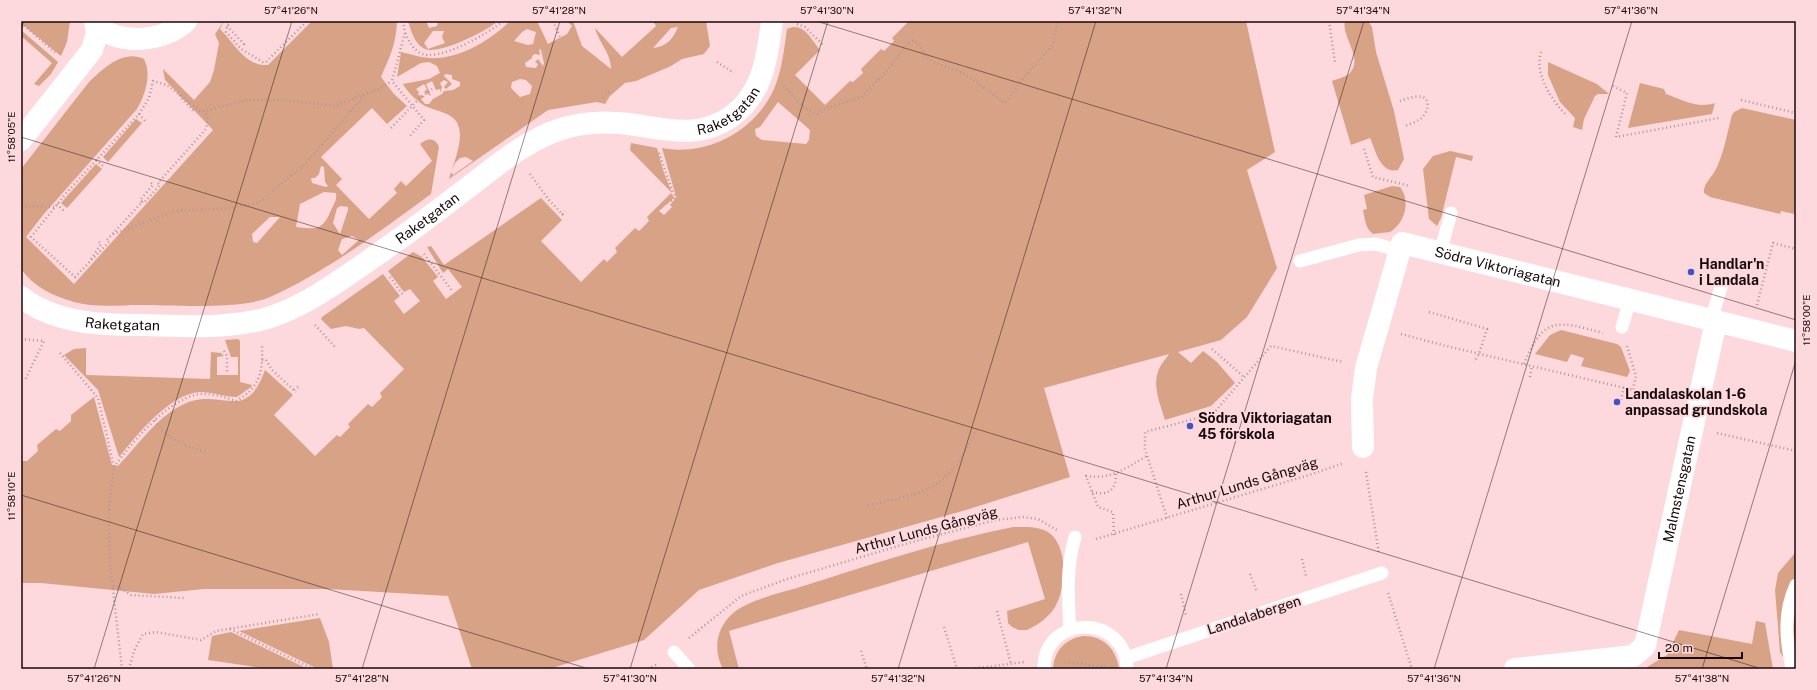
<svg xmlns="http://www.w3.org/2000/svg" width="1817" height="690" viewBox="0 0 1817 690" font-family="'Public Sans',sans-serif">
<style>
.green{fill:#d8a286;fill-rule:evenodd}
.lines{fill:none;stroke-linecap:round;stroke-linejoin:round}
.path{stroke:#b3969a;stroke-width:2.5;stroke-dasharray:1 3;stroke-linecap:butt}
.service{stroke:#fff;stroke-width:13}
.minor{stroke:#fff;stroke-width:22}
.ticks{fill:none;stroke:#15090b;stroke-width:1;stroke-opacity:0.45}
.poi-dot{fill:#4251c5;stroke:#fdd8dc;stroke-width:1.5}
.labels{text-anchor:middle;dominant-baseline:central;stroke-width:3.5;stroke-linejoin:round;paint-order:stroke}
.street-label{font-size:14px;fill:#15090b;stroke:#fdd8dc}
.poi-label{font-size:14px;font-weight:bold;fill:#15090b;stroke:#fdd8dc;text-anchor:start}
.neatline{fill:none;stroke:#15090b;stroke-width:1.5}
.ticks-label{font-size:10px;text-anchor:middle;fill:#15090b}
</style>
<rect width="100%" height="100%" fill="#fdd8dc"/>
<g class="green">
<polygon points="24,21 70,21 67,42 61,56 23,25"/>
<path d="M224,21L220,29C234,43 246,67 268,65L312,21H397C396,45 390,56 381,77L394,94L407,106L387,124L372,108L321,157L342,179L336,185L369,219L397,193L394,189L401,181L406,186L432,161L420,144C427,138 435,137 439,147L431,194C380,231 328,271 270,297C241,310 174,305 140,305C119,305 95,308 74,302C53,296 34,287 21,269V169L89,82C103,69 123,49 144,59C152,74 145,96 137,109L43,215L26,237L74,284L213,130L165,80L163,69L194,100L210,82L214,70L219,43L215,34ZM321,166L324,167L325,182L328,186L326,187L312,183L311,178H315L319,174ZM324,192L336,193C337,199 335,202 332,208C323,229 320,230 296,227L300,204ZM341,206L348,207V210L340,234L333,223L337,208ZM270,217H280L257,243L253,242L252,234ZM352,236L359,240L342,255L338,250L342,239Z"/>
<path d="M408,21H426L429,28L437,26L438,21H498C487,31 439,55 425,49C415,45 411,31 408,21ZM433,31H444L442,37L445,43L428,49L424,43Z"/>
<path d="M510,21H537L548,44L567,34L572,26L567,21H573L582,46L611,69C611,53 599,43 595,28L622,57L656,26L653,21H706L710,46L704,54L682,59L671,66L636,81L625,83L610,96L605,104L597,102L548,110L449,179C453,165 460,149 460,134C459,112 440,113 425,106C417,101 407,92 403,84L429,79L440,73L437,66L429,62L421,63L397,77L401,52C413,55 425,59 438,58C464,56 492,39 510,21ZM678,27C673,39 666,47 653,48L671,28ZM527,29L536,32L533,44L528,45L514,41L522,32ZM539,49L541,50L544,63L543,66L538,59L535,62L538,64L536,68L526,67L525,63L532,58V56L535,54L540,55ZM445,74L452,75V79L460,82V86L453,90L444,91L442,94L433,99L429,104H425L421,99L425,96L418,95L419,92L416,89L424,84L427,89L424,92L431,96L426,84L432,81L436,90L440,89V93L442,87L440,83L444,80L448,82L444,87L446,89L452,84L444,76ZM520,79L526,80L532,86L530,94L520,97L511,88L512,82ZM466,157L473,161L453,175L451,172L455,163L460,158Z"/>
<path d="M909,21H1246L1275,152L1247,170L1277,268L1247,317L1221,340L1178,352L1191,363L1203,351L1217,362L1235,383L1211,406L1165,420C1160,403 1151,384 1160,367C1162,362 1167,358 1169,354L1044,388L1070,477L966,510L778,563L699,590L644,640L549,669H472L448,596L328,589H204L154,594L41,583H21V461H27L38,451L37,445L56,429L60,431L71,421V415L94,397L112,465L118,466C138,445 156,418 182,405C220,385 245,426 265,370L293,395L274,415L315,456L337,435L340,437L350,427L348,424L368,404L372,407L382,397L380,393L404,369L364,328L359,329L346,326L331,329L321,319L322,317L383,274L400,296L394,301L404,314L420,301L410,289L404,292L388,271L413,252L422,257L438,277L433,281L446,299L462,287L448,269L443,273L427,247L431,246L444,265L541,198L562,220L541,241L581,282L604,259L607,262L617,252L615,248L635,228L639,231L649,221L647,217L671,193L674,198L659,211L664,215L672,207L670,205L676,198L675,193L662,148C707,157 755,131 774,89C782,71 784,49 787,29C804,21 811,40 820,50L795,75L825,105L850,81L853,82L863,73L861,69L881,49L884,51L894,41L892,38ZM778,102L810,130L809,140L806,144L762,140L756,136L755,129L760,127Z"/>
<path d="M1345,21H1368L1372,27L1376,52L1394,111L1404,159L1398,170C1380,174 1376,151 1370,138L1351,145L1332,81C1337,79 1346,77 1350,73C1364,58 1341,37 1345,21Z"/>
<polygon points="21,30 58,62 51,74 39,86 34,84 52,63 21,36"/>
<polygon points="1548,62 1597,84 1609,94 1598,94 1595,96 1584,119 1582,130 1573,127 1575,118 1560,102 1548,75"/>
<path d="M1640,83L1664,89L1666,94C1683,100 1698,109 1715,103L1712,114L1628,128Z"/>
<path d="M1742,108L1796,120V205L1794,214L1781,211L1780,214L1710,197L1704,193C1703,184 1711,178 1715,171C1724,154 1727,133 1732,115L1734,112Z"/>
<polygon points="136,119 142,123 108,162 103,157"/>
<polygon points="631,143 657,148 663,170 672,193 630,150"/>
<polygon points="1450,151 1473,156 1472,161 1456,157 1441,218 1437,226 1429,219 1423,169 1433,156"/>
<polygon points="96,164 102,169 67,208 61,203"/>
<path d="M1392,186L1400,187C1411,201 1405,223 1390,232L1373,234C1365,228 1365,219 1363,210L1367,209L1364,195Z"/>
<polygon points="1561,330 1617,344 1621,347 1630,371 1627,377 1581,366 1584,358 1571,354 1567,362 1535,354 1550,335"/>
<path d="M238,339L240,341V382L252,385L251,387L237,397C225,397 212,392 200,392C169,394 137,435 119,457L98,390L64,355L74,349L86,348V375L210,379L211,352L221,353L224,356L217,357V375H238V357H231L225,340Z"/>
<path d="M1013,527C1023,527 1034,526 1044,530C1069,540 1067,587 1055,607C1049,617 1038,625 1027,630H1019L1012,627L1008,623L1007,611L1045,599L1028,542L729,631L739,669H723C713,650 716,629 732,614C747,600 781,593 800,587C870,565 941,541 1013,527Z"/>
<polygon points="1796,549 1796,669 1790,669 1780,652 1775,590 1778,573 1795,553"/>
<polygon points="320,618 329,642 333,669 318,669 239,631"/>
<polygon points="1756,621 1765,623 1773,669 1644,669 1667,655 1679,630 1752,644"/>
<polygon points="231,632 308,669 270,669 208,660 212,636"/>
<path d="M1083,636C1104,636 1116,649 1119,669H1053C1054,651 1065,639 1083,636Z"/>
</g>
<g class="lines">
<g class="path">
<polyline points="231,21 227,26 226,32 241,49 263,62 266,62 307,21"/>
<polyline points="403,21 405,33 392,81 424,120 410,136"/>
<polyline points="553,21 560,37"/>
<polyline points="1329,21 1335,63"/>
<polyline points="21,23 57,54"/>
<polyline points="797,24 805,27 824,46"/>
<polyline points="227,26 244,44 245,42"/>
<path d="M405,33C409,41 412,48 420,53C438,63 489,33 503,21"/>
<path d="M1541,52C1534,74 1552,101 1567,116"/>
<polyline points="717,62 734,73"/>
<path d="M784,86C793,95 805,112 818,114L827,108L860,98L886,72L908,43L914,40C921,45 922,53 929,59C940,67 953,67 964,74C978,82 991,94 1005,103L1025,76L1052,46L1058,21"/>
<polyline points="1613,86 1627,93 1616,137 1719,118"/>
<polyline points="180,95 180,97 194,111 192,112"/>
<polyline points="603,98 610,90"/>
<polyline points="1741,100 1796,113"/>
<path d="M1400,101C1406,99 1416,95 1423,97C1432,102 1426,115 1420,119C1416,122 1410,124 1405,126"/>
<polyline points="139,114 145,121"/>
<polyline points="391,128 419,99 432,89"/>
<polyline points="1364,149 1373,177 1410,186"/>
<polyline points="659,153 675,198 669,204"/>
<polyline points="96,160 104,167"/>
<polyline points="530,174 549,200 564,216"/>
<polyline points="151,183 153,185 140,200 142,202 107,240 109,242 75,277 31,237 68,191 139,114 149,98 153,81 167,85 200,111 205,111 246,100 284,100 334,106 379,89 392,81"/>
<polyline points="142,202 144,203 160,185 158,183 206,129 208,119 205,111"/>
<polyline points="57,204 65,212"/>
<polyline points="21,206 56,207"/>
<polyline points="562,214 565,211"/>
<polyline points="113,234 176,211 231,208 258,203 304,165 365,95"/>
<polyline points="424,254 453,292"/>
<polyline points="91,259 101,244 99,242"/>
<polyline points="390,277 403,295"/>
<polyline points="1757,305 1773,243 1796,249"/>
<polyline points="1429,312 1487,329 1479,354 1474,362"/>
<polyline points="315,325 336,348"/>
<polyline points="1401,334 1446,346 1659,396"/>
<polyline points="21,339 44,341 25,380"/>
<polyline points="1627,346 1636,376 1633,389"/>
<polyline points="1212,349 1244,377"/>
<polyline points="224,351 227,356 227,373"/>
<polyline points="60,353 98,398 114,467 109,506 110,563 122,669"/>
<polyline points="262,360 266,360 272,370 296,392"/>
<path d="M1524,364C1544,315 1558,321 1603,333"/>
<polyline points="1530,377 1532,366"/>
<polyline points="294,390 298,387"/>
<polyline points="1621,400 1624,387"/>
<path d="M155,420C166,441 186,445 207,453"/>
<polyline points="1717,433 1796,451"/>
<path d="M114,467C132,442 168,399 199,394C211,393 225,397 236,401C261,387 263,371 262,344"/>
<polyline points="1366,472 1379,554"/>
<path d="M1092,492C1109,496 1116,490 1116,473"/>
<path d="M868,505C929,493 950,488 977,428"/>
<polyline points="1167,518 1145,449 1145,432 1213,414 1271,346 1343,362"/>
<path d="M1114,535L1113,512L1098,507L1086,476C1112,480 1125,468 1147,456"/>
<polyline points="1096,539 1309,475 1344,463"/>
<polyline points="1302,559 1306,576"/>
<polyline points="1250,574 1257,592"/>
<polyline points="113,587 119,587 131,595 184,598"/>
<polyline points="1388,593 1412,669"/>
<polyline points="1181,594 1186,616"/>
<polyline points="997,611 1011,664"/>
<polyline points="944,627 957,669"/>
<polyline points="230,629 313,669"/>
<polyline points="689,638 741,596 787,579 912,542 996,520 1023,517 1038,519 1057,530"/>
<polyline points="861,651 867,669"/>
<polyline points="1065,662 1106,667"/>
<polyline points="129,669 134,651 143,634 156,632 201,640 216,631 319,614"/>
<polyline points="648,669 658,664"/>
<polyline points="971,669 1024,662"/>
</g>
<g class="service">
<polyline points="1440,253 1451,213"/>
<polyline points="1300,261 1359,245 1376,244 1399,251"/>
<polyline points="1711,320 1722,284"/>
<polyline points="1622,327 1630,299"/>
<path d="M1070,630C1068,599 1066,567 1075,537"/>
<polyline points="674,652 689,669"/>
<polyline points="1126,658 1382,573"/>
<path d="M1044,669C1043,614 1126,613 1127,669"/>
<path d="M1792,669C1786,640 1783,613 1796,585"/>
</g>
<g class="minor">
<path d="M96,25C120,46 164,42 186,21"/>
<polyline points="21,140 92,50 97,33 95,21"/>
<path id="s1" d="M21,297C56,324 102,325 144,325C184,326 225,329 264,319C300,309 330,287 361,266C394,243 426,220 458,195C489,172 521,143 558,130C581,122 605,121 629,124C665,129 698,140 732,116C764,92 767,57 772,21"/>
<path id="s2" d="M1363,447L1362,399L1366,368L1402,243L1796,341"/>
<path id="s3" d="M1515,669L1633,656L1645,646L1716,321"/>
</g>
</g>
<path class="ticks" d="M816,21L1796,320M21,30L24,21M21,137L1762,669M21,495L589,669M94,669L292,21M362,669L560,21M630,669L828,21M898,669L1096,21M1166,669L1364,21M1434,669L1632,21M1702,669L1796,360"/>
<g class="poi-dot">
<circle cx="1691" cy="272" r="4"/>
<circle cx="1617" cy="402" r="4"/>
<circle cx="1190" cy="426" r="4"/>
</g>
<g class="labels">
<g class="street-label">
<text stroke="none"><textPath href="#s1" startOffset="778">Raketgatan</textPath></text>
<text stroke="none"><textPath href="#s1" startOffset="442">Raketgatan</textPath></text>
<text stroke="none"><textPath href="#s2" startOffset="308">Södra Viktoriagatan</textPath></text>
<text stroke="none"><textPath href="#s1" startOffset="107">Raketgatan</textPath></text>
<text transform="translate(1247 483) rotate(-17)">Arthur Lunds Gångväg</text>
<text stroke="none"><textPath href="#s3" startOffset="295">Malmstensgatan</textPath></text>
<text transform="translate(926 530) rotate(-15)">Arthur Lunds Gångväg</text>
<text transform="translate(1254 615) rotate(-18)">Landalabergen</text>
</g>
<g class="poi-label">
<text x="1699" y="264">Handlar'n<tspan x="1699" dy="16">i Landala</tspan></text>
<text x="1625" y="394">Landalaskolan 1-6<tspan x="1625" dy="16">anpassad grundskola</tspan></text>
<text x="1198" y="418">Södra Viktoriagatan<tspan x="1198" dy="16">45 förskola</tspan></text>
</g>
</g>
<rect width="1817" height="690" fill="none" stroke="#fdd8dc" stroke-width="44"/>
<path d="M1659 652v6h83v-6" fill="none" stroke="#15090b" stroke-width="2"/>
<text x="1665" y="652" font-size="12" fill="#15090b" stroke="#fdd8dc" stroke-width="3" paint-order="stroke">20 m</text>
<rect x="22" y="22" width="1773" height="646" class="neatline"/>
<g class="ticks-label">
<text x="291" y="14">57°41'26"N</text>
<text x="559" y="14">57°41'28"N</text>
<text x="827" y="14">57°41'30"N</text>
<text x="1095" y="14">57°41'32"N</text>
<text x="1363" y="14">57°41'34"N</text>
<text x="1631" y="14">57°41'36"N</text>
<text transform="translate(11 137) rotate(-90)" y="4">11°58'05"E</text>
<text transform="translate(1806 320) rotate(-90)" y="4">11°58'00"E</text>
<text transform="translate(11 496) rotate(-90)" y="4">11°58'10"E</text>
<text x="94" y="682">57°41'26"N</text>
<text x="362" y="682">57°41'28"N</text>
<text x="630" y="682">57°41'30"N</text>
<text x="898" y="682">57°41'32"N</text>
<text x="1166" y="682">57°41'34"N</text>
<text x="1434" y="682">57°41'36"N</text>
<text x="1702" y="682">57°41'38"N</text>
</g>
</svg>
